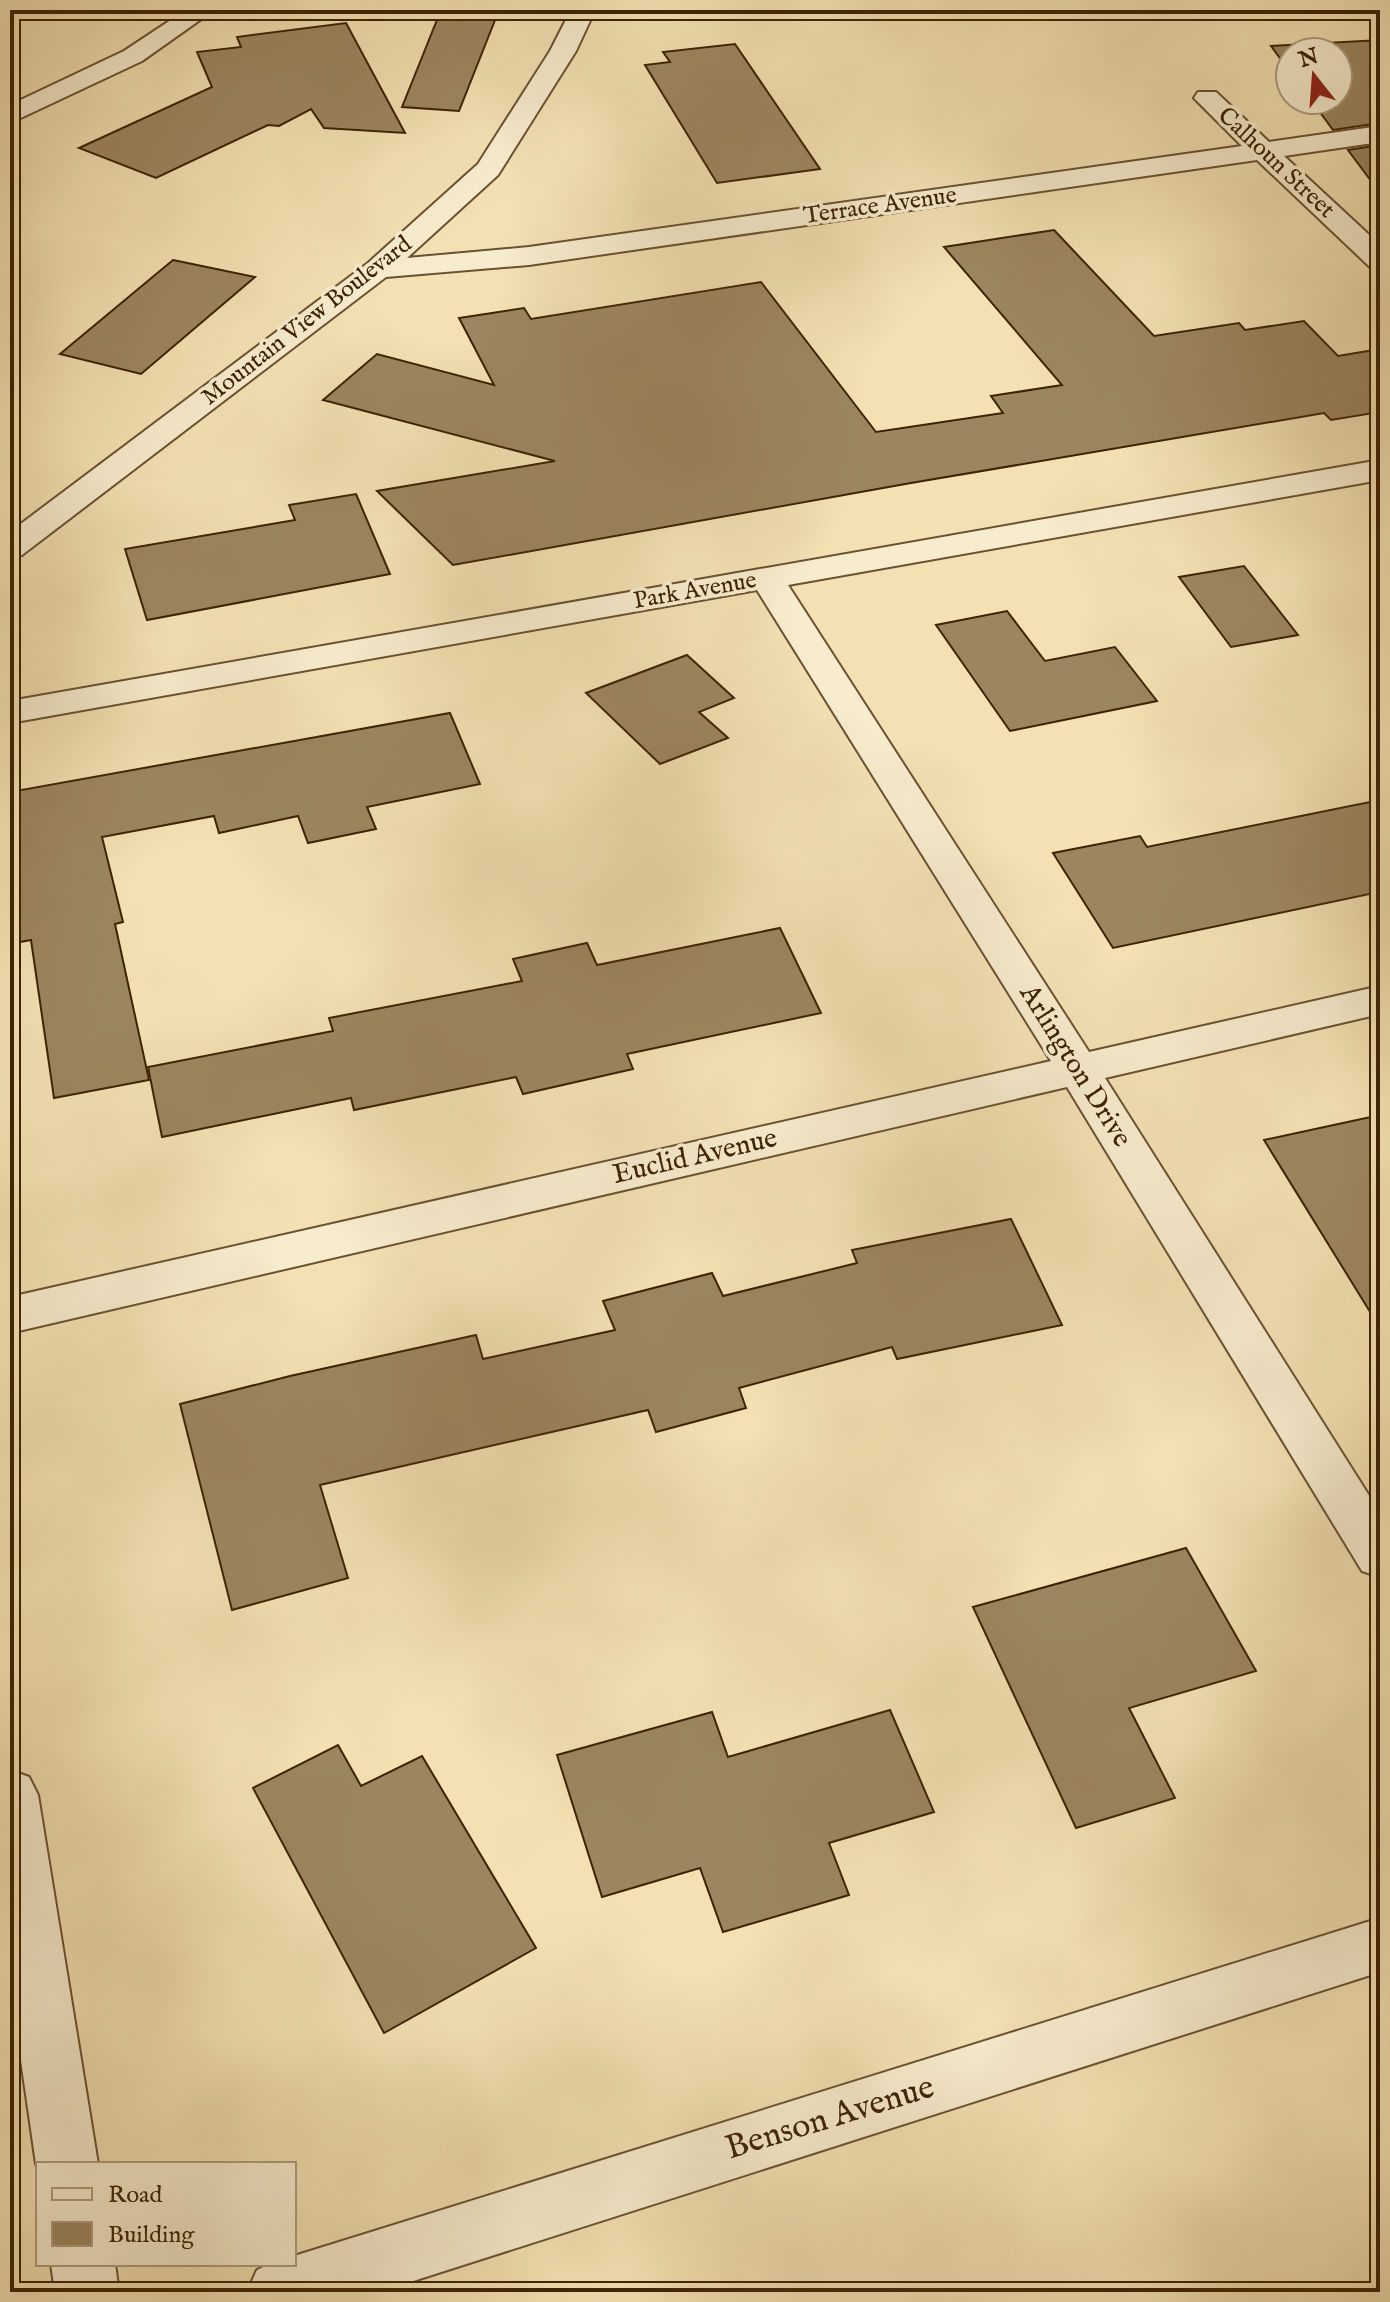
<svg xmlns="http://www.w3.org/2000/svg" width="1390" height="2302" viewBox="0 0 1390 2302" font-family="'IM FELL English',serif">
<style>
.building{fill:#9c865f;stroke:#3d2304;stroke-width:2}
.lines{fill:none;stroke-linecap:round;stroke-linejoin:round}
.street-casing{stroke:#6a5230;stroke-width:4}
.street{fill:#f7ecce;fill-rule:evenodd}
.labels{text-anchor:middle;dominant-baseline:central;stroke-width:7;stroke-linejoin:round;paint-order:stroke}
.far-street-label{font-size:24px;fill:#3d2304;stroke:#f7ecce}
.street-label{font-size:28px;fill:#3d2304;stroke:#f7ecce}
.near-street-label{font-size:34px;fill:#3d2304;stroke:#f7ecce}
</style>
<rect width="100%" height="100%" fill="#f3e1b3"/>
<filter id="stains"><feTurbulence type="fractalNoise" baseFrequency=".0025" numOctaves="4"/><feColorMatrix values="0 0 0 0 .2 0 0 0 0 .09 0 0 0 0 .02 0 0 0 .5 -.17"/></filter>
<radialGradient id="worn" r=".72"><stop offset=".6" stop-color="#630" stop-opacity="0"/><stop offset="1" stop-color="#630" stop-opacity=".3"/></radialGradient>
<g class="building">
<polygon points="441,10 499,10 459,111 402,107"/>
<polygon points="346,23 405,133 324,128 311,109 279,126 268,125 156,178 79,148 212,87 197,52 241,47 237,37"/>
<polygon points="1380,40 1380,123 1333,130 1311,100 1338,100 1338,52 1290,52 1290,72 1271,46"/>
<polygon points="735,44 820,169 717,183 645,65 670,62 663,52"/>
<polygon points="1380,145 1380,193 1348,150"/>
<polygon points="1054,230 1154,336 1239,323 1245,330 1304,321 1338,356 1380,349 1380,412 1331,420 1324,413 911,483 453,565 377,491 555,461 323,400 377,354 494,385 459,318 524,308 531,319 761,282 876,432 1003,413 991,396 1062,385 944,247"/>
<polygon points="173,260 255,277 141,374 60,354"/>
<polygon points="356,494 390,574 147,620 125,549 295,520 289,505"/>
<polygon points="1244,566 1298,635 1231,647 1179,577"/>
<polygon points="1007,611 1045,661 1115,647 1157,701 1010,731 936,625"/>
<polygon points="687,655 734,698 699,712 728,738 660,764 586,693"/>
<polygon points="450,713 480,784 367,807 376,829 308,843 298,816 219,833 214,816 102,837 123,922 115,924 149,1080 54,1098 31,940 20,942 10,892 10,792"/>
<polygon points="1380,800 1379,892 1113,948 1053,853 1140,836 1147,847"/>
<polygon points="780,928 821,1013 627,1054 633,1069 523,1094 516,1077 354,1110 351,1098 162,1137 148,1067 333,1031 329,1018 522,981 513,959 587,943 597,965"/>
<polygon points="1380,1115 1380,1328 1264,1140"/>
<polygon points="1011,1219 1062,1325 897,1359 892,1347 739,1388 746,1408 656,1432 648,1410 320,1485 348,1578 232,1610 180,1404 290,1376 476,1335 483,1359 615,1330 603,1301 712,1273 723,1296 857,1263 852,1250"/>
<polygon points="1186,1548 1256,1671 1129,1708 1175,1798 1076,1828 973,1607"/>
<polygon points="890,1710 934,1812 829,1843 849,1895 723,1932 700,1868 602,1897 557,1755 712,1712 728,1757"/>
<polygon points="338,1745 361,1786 422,1756 536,1948 384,2033 253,1788"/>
</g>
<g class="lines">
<defs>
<g id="street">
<polygon points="186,10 214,10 142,61 10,123 10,105 124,51"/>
<polygon points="571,10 595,10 576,51 498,175 407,258 529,247 1242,146 1194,98 1198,92 1216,92 1269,142 1380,126 1380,142 1284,156 1380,245 1380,270 1370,267 1257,160 529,265 386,277 22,555 10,558 10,532 368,263 478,164 550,51"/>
<polygon points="1380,460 1380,480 788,585 1089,1052 1380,986 1380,1014 1105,1078 1380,1513 1380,1577 1362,1571 1067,1087 10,1333 10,1297 1051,1061 757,590 10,723 10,701"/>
<polygon points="10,1770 29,1777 38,1795 98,2164 38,2164 38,2168 36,2164 10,1984"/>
<polygon points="1380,1918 1380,1972 379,2292 247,2292 257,2270 270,2264 294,2264 294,2256"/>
<polygon points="51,2264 115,2264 119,2292 55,2292"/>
</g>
</defs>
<use href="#street" class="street-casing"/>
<use href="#street" class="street"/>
</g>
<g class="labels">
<g class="far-street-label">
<text transform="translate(1276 163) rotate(43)">Calhoun Street</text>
<text transform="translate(880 206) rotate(-8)">Terrace Avenue</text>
<text transform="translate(307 321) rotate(-38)">Mountain View Boulevard</text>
<text transform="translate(695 591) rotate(-10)">Park Avenue</text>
</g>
<g class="street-label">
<text transform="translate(1075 1066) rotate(58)">Arlington Drive</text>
<text transform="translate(695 1157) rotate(-13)">Euclid Avenue</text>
</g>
<g class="near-street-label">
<text transform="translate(830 2118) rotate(-17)">Benson Avenue</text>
</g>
</g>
<rect width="1390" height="2302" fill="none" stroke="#f3e1b3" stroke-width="40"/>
<rect x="12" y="12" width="1366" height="2278" fill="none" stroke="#3d2304" stroke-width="4"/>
<rect x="20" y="20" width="1350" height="2262" fill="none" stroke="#3d2304" stroke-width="2"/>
<rect x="36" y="2162" width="260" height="104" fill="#f7ecce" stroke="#ad9c7d" stroke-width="2"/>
<rect x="52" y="2188" width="40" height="12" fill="#f7ecce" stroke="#ad9c7d" stroke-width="2"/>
<text x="108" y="2202" font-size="24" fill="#3d2304">Road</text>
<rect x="52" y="2222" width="40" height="24" fill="#9c865f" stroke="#ad9c7d" stroke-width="2"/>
<text x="108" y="2242" font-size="24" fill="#3d2304">Building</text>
<g transform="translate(1314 76) rotate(343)"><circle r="38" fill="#f7ecce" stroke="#ad9c7d" stroke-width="2"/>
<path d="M0-6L14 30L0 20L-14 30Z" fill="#8f2418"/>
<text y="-12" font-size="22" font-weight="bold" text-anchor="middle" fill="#3d2304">N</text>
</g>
<rect width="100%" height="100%" filter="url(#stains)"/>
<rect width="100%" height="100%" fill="url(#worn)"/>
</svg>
